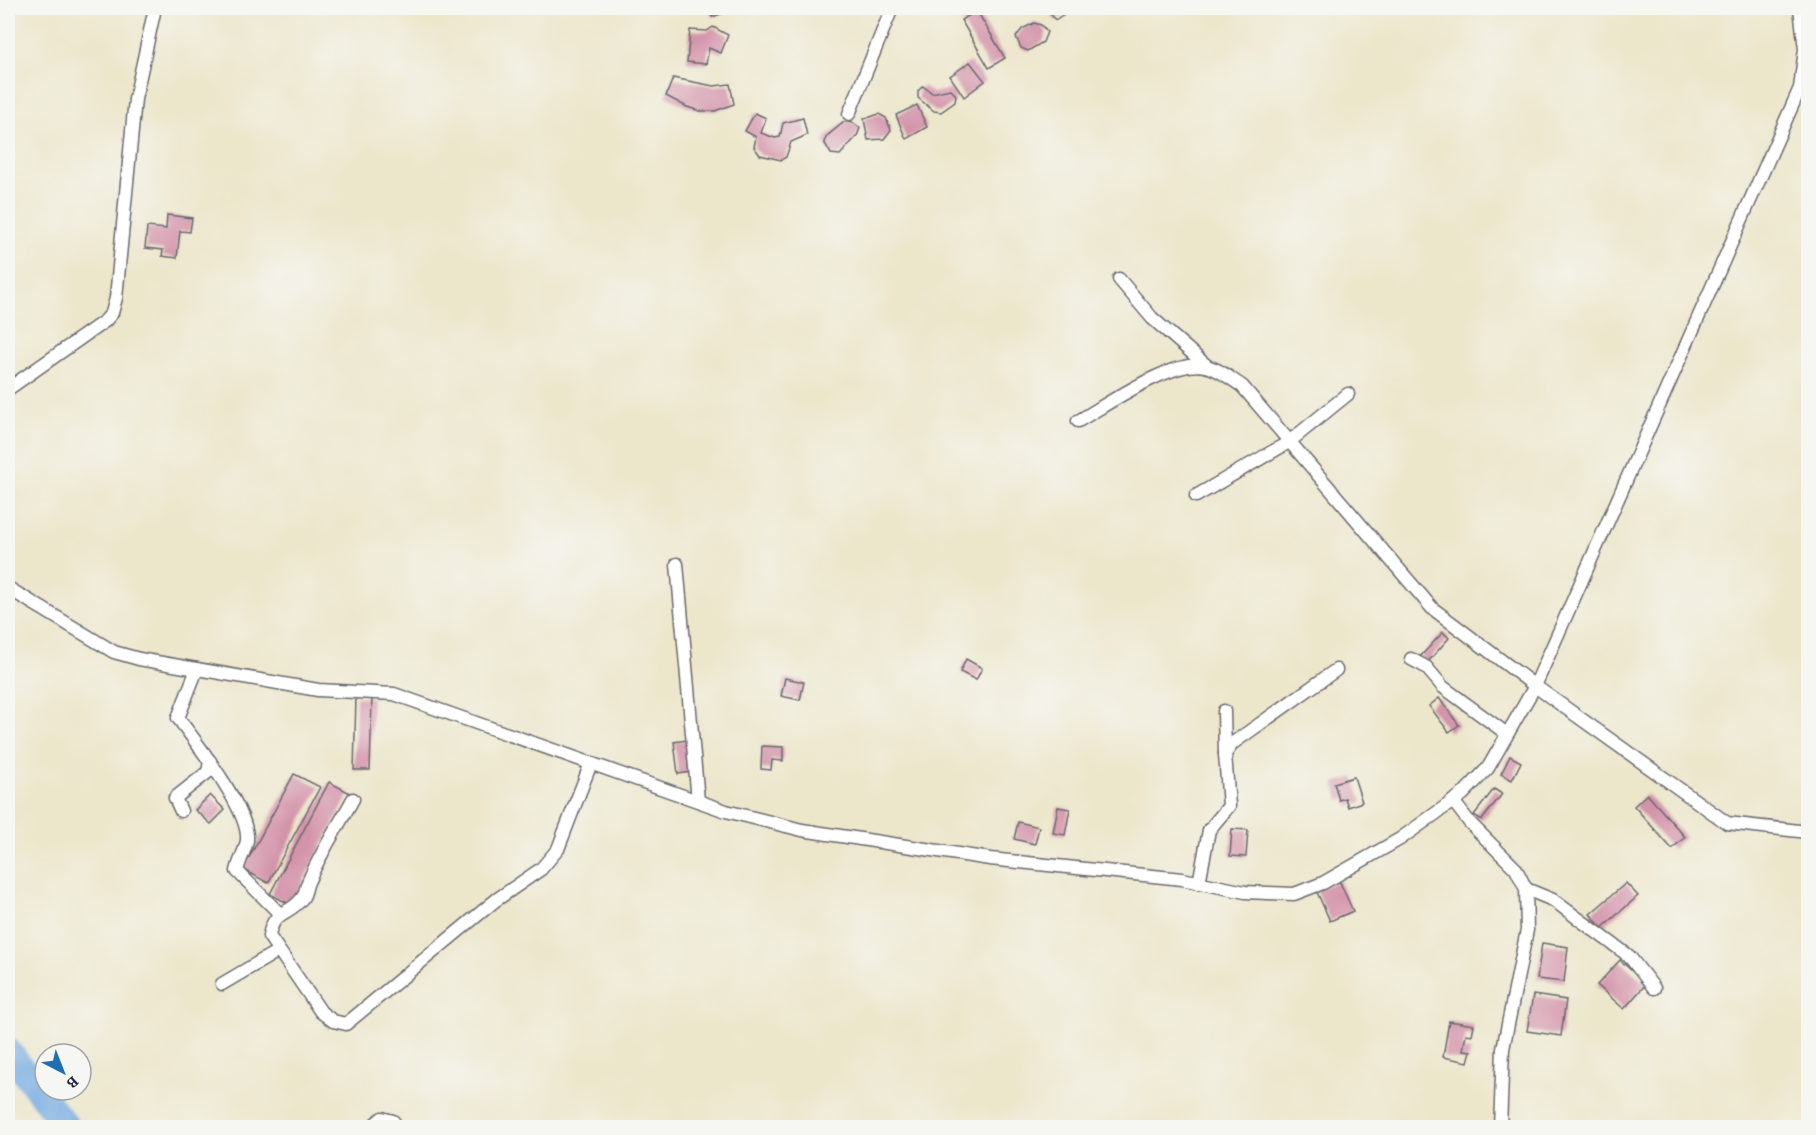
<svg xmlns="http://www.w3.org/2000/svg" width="1816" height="1135" viewBox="0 0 1816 1135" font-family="'Gentium Book Plus',serif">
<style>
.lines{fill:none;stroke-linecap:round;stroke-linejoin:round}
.river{stroke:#72a9e0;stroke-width:27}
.building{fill:#d393a9}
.minor-casing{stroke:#69676d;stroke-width:15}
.minor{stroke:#fff;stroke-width:12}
</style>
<rect width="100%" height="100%" fill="#f6f6f2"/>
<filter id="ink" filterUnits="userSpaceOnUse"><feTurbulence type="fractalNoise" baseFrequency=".0167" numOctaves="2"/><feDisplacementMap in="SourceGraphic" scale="12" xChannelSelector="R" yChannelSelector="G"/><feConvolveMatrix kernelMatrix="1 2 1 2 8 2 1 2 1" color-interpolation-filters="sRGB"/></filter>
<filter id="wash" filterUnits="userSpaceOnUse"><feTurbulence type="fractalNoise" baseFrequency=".008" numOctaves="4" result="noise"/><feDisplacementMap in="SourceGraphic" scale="24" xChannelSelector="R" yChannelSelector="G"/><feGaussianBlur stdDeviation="1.35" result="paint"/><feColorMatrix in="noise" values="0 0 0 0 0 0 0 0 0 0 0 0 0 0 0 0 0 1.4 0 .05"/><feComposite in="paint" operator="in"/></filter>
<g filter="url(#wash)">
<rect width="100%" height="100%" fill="#ece6cb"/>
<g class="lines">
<polyline class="river" points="8,1051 67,1128"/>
</g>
<g id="blocks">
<g class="building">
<polygon points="709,8 728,8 729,11 712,17"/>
<polygon points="1046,8 1073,8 1055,20"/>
<polygon points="977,11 1005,58 989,68 961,20"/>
<polygon points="1034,23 1041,25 1047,32 1043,42 1028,51 1021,48 1016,37 1022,29"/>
<polygon points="713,27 728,35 721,53 709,48 706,64 687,62 690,30 707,31"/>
<polygon points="970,62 985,81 964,97 950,76"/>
<polygon points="673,78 714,86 730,84 734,104 715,111 700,111 687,107 666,96"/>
<polygon points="923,86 932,93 950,89 956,95 955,102 941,112 934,111 918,98 918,91"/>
<polygon points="917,105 927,127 906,139 896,115"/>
<polygon points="755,113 766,118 761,133 775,138 780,137 783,123 803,118 807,135 791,142 786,157 781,160 760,155 754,147 756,137 745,131"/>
<polygon points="879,114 886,118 891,130 884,139 868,140 864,119"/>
<polygon points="851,121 860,128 857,136 840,155 831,154 824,142 827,136 844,122"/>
<polygon points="167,215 192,218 190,232 180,231 177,258 162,256 163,250 145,248 147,227 166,229"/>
<polygon points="1443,632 1449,638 1427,663 1420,657"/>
<polygon points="966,659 982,668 976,680 960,672"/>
<polygon points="785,678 804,682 800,700 781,696"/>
<polygon points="356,697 372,697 370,770 354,770"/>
<polygon points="1439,698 1459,725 1449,732 1429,706"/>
<polygon points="687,740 692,772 678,774 674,742"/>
<polygon points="762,746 783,747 783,761 772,760 771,770 761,769"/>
<polygon points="1510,756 1521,762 1512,780 1501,774"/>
<polygon points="294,774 320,787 268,883 243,869"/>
<polygon points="1354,777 1362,802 1348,807 1345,798 1339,800 1334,783"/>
<polygon points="329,782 350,793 291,905 270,894"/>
<polygon points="1494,789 1502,794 1482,820 1474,815"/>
<polygon points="1647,794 1685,837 1672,849 1634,806"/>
<polygon points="210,795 225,810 211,824 195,810"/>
<polygon points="1058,807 1070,809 1065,835 1053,833"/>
<polygon points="1018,822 1039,827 1035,844 1014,839"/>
<polygon points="1232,829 1248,830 1246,857 1230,856"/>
<polygon points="1339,880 1353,911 1330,921 1316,890"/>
<polygon points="1626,883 1638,896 1602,928 1590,914"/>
<polygon points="1542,943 1568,947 1564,982 1537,979"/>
<polygon points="1620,960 1646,984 1624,1009 1597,985"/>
<polygon points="1533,995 1566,1000 1561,1036 1527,1031"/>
<polygon points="1449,1021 1474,1025 1472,1035 1466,1034 1463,1050 1471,1051 1468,1062 1443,1057"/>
</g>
</g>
</g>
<g filter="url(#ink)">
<use href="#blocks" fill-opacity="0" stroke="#69676d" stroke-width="1.5"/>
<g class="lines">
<defs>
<g id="minor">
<polyline points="849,114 892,8"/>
<polyline points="1119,279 1152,318 1207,366"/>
<polyline points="8,389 105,321 112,313 116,298 135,99 155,8"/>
<path d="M1078,421C1108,404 1172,359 1205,366C1218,368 1231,379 1242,386L1432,608L1535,686L1727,823L1808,832"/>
<polyline points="1196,496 1289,442 1348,394"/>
<polyline points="677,564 698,801"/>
<polyline points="8,588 114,652 139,659 318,690 394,694 726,811 802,830 990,859 1182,879 1245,892 1294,894 1323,883 1400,839 1463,794 1488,768 1535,686 1800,88 1805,49 1800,8"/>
<polyline points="1411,659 1426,667 1443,687 1507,734"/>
<path d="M197,669L178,718C196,742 250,811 247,840C246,849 239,861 237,871L279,913"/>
<polyline points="1224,711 1225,754"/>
<path d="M353,799C339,825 321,852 309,880C306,885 306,892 303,897C289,917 274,908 269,936L321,1012L333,1021L346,1024L496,900L541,869L558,849L591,763"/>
<polyline points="1453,801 1470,823 1516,869 1526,889 1527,930 1503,1049 1500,1128"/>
<polyline points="181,811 175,798 208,772 210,761"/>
<polyline points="1199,883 1209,830 1229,806 1225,754 1233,743 1336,670"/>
<polyline points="1526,889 1553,900 1629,956 1654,988"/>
<polyline points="222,984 278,951"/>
<polyline points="370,1128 382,1118 393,1121 398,1128"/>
</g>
</defs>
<use href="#minor" class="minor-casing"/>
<use href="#minor" class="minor"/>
</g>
</g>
<rect width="1816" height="1135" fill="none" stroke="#f6f6f2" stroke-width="30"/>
<g transform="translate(63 1072) rotate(138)"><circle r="28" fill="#f6f6f2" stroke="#a1a1a9" stroke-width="1.5"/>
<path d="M0-4.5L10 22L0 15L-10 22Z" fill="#1f6fb2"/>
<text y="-9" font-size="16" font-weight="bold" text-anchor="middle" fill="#22223b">B</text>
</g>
</svg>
